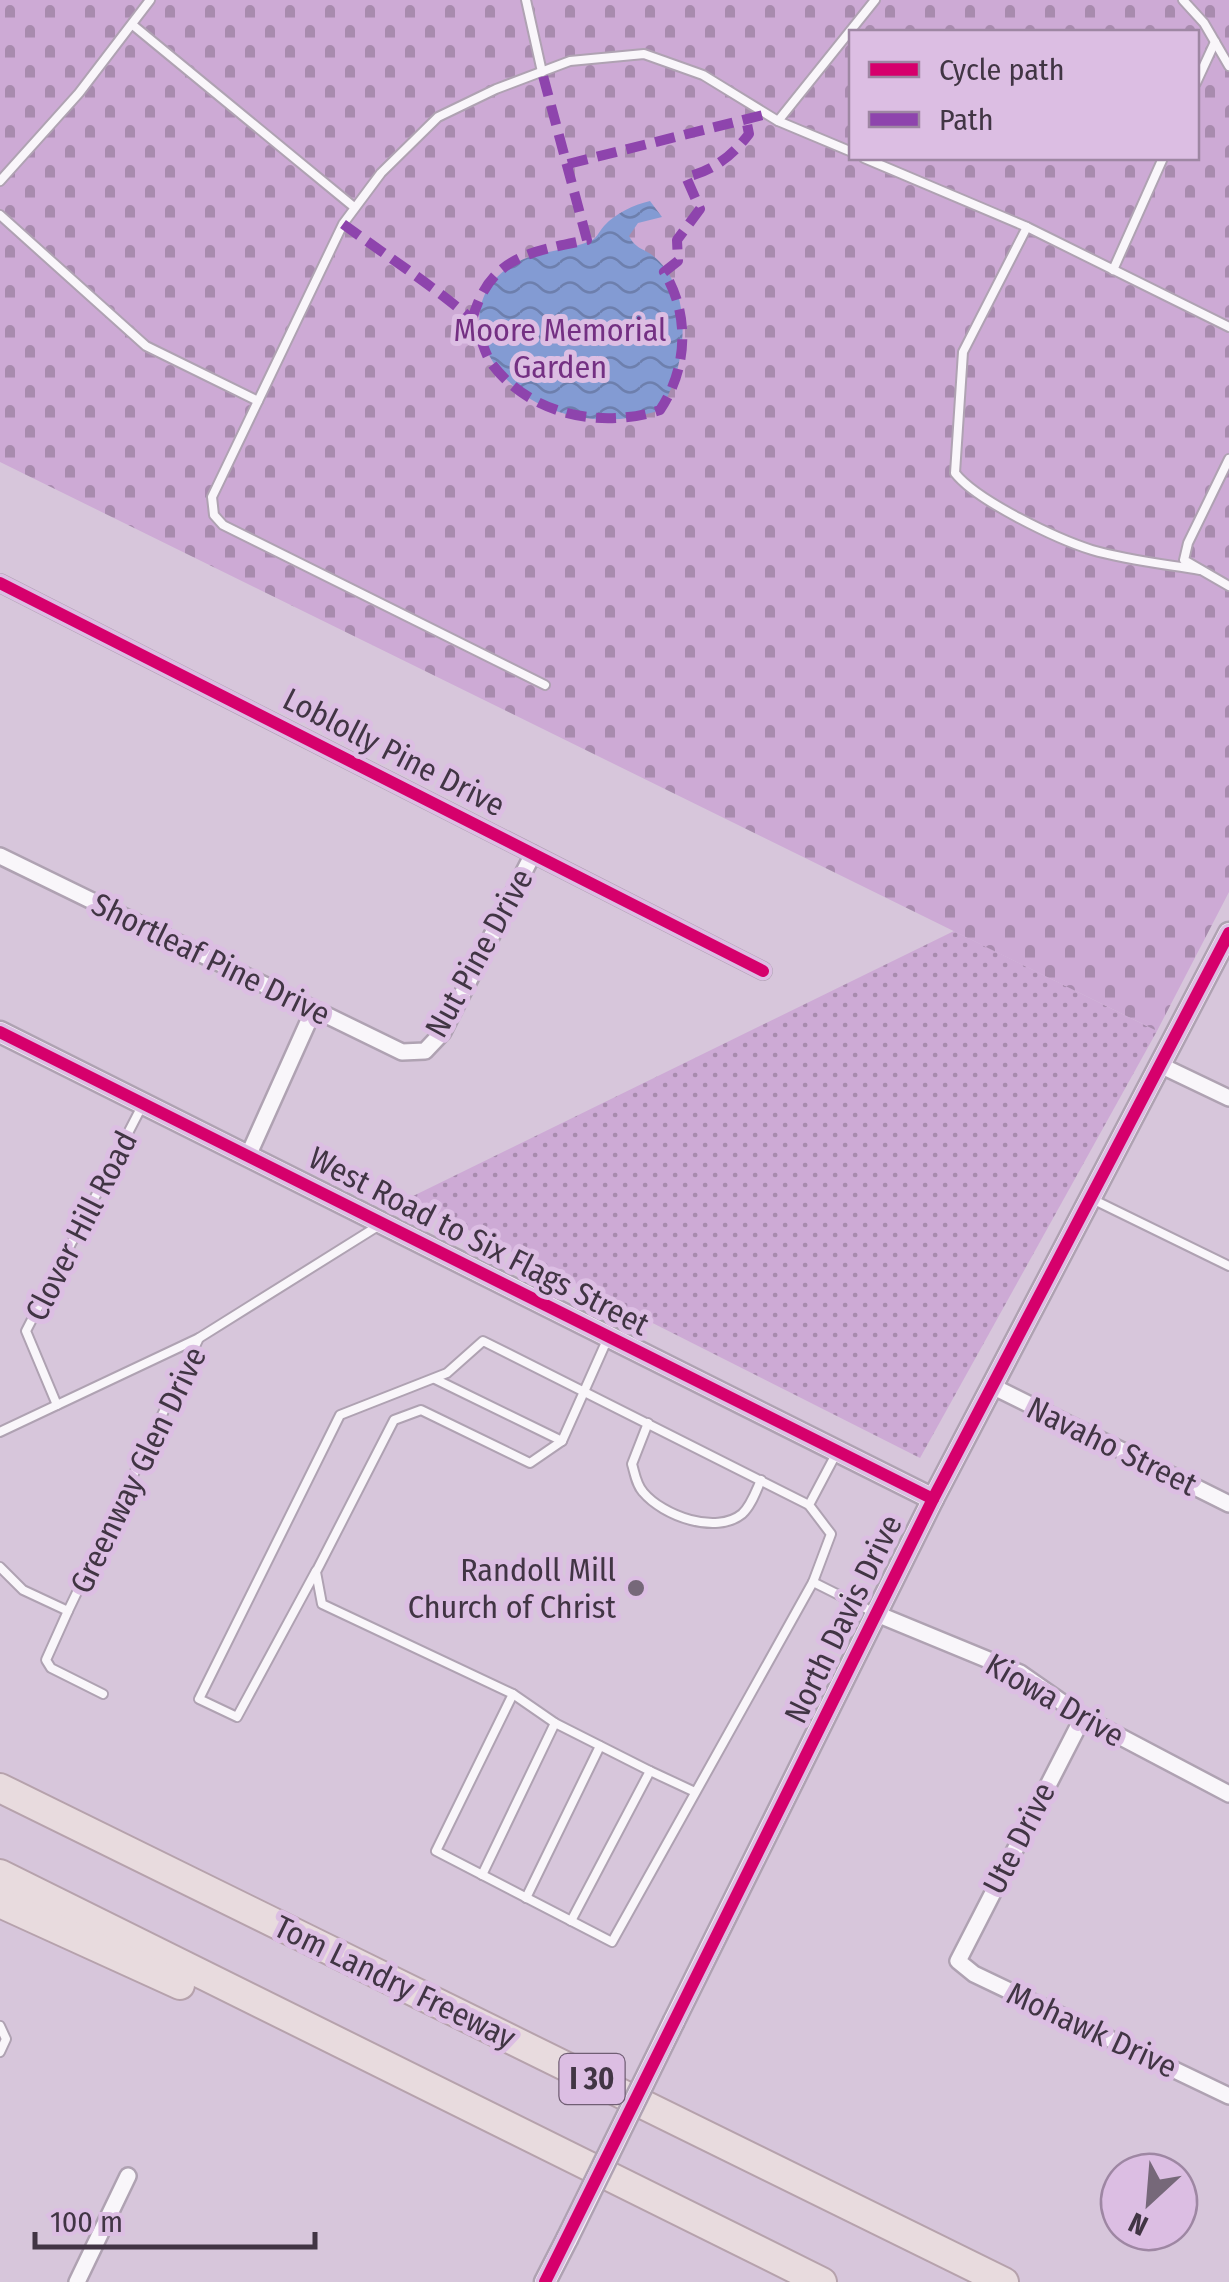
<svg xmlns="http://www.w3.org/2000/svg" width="1229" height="2282" viewBox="0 0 1229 2282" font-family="'Fira Sans Condensed',sans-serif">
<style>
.grass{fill:url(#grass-dots)}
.cemetery{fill:url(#cemetery-stones);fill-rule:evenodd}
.water{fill:url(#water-waves)}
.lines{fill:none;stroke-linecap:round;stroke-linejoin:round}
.service-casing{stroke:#afa2b2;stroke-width:12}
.minor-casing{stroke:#afa2b2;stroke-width:20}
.tertiary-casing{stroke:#afa2b2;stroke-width:25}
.motorway-casing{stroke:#b6a2ac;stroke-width:32}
.service{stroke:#f9f6fa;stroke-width:8}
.minor{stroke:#f9f6fa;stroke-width:15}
.tertiary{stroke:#f9f6fa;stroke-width:20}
.motorway{stroke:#e8dbde;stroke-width:28}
.tertiary-bridge-casing{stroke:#afa2b2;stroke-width:25;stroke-linecap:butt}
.tertiary-bridge{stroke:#f9f6fa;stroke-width:20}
.quiet{stroke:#8e44ad;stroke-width:10;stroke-dasharray:20 10;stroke-linecap:butt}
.cycleway-casing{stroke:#dcbee3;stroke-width:19}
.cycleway{stroke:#d6006c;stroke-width:12}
.poi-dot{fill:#766879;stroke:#dcbee3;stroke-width:4}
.labels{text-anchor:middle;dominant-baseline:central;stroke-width:10;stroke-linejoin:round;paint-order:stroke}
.shield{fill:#dcbee3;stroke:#705e74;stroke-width:2.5}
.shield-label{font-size:30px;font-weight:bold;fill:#413544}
.park-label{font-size:32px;fill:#743083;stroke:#dcbee3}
.street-label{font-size:32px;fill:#413544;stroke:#dcbee3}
.poi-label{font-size:32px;fill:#413544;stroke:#dcbee3;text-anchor:end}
</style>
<defs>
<pattern id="grass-dots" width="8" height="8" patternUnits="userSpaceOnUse" patternTransform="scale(2.5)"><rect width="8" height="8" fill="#cdaad5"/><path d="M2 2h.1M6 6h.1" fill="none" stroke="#a88bae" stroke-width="1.8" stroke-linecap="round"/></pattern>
<pattern id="cemetery-stones" width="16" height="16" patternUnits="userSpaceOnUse" patternTransform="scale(2.5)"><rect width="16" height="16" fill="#cdaad5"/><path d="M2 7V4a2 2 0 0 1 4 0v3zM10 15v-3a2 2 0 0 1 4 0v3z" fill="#a88bae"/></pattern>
<pattern id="water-waves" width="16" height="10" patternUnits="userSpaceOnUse" patternTransform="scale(2.5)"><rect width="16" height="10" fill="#839bd3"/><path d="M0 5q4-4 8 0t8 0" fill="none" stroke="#6d7fad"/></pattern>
</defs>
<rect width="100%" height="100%" fill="#d7c6db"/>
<polygon class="grass" points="954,931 1157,1031 920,1458 407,1199"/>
<path class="cemetery" d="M0,0H1229V892L1157,1031L0,462ZM852,32H1196V158H852Z"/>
<path class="water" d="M650,201L662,217L638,223L629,236C636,249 641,247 652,255C696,289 687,369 660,410C626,422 591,423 556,411C496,392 445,312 509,267C532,251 562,252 588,242C597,239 598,233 604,226C616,213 633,205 650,201Z"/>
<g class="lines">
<defs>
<g id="service">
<polyline points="526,0 542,72"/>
<polyline points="1183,0 1204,23 1229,66"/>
<polyline points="134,26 354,207"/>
<polyline points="1196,83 1215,42"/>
<polyline points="778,121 875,0"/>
<polyline points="864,158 1027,227 1229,327"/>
<polyline points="0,181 79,93 150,0"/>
<polyline points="0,215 146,346 258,401"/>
<path d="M1027,227L963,352L955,473C977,501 1057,539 1092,550C1126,560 1164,564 1200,570"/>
<polyline points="1113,270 1163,158"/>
<polyline points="1229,459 1188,543 1184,560 1229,586"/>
<polyline points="545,685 223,525 214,515 212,497 343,224 381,173 438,117 496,89 570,61 644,54 703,75 778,121 852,152"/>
<polyline points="1092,1199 1229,1266"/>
<polyline points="607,1340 562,1441 530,1463 421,1410 394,1420 316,1572 322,1604 513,1694 436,1851 612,1942 813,1582 873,1612"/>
<polyline points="435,1379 562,1441"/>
<polyline points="57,1405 26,1331 143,1104"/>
<path d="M648,1423L632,1464C635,1474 636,1484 643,1492C663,1516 716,1535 742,1514C751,1506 756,1491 761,1480"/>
<polyline points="0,1432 199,1338"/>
<polyline points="0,1567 23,1590 68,1611 199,1338 378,1226"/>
<polyline points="316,1571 237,1717 199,1699 340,1415 447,1373 483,1341 809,1505"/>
<polyline points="813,1582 831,1534 809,1505 836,1454"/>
<polyline points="68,1611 46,1660 51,1668 103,1694"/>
<polyline points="513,1694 555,1723"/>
<polyline points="650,1771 695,1792"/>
<polyline points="482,1875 555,1723 650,1771 571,1921"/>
<polyline points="526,1898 600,1746"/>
<polyline points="0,2026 6,2039 0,2052"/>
</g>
<g id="minor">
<polyline points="0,583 763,971"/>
<polyline points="0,856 402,1052 425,1051 443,1032 533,854"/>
<polyline points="1162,1066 1229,1098"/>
<polyline points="248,1156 314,1009"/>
<polyline points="994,1387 1229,1504"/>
<polyline points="877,1614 1020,1673 1083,1717 1229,1794"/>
<polyline points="1083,1717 958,1961 974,1974 1229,2096"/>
<polyline points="77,2282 128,2176"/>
</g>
<g id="tertiary">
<polyline points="0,1032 933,1499"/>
<polyline points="674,2021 933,1499 1229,933"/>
<polyline points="545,2282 567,2239"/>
</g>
<g id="motorway">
<polyline points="0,1788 1004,2282"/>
<polyline points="0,1874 822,2282"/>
<polyline points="0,1903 180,1985"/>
</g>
</defs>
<use href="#service" class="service-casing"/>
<use href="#minor" class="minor-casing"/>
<use href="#tertiary" class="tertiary-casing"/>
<use href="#motorway" class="motorway-casing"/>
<use href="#service" class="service"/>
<use href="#minor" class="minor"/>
<use href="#tertiary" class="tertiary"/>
<use href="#motorway" class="motorway"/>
<defs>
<polyline id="tertiary-bridge" points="567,2239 674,2021"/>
</defs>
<use href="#tertiary-bridge" class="tertiary-bridge-casing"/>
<use href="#tertiary-bridge" class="tertiary-bridge"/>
<g class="quiet">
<polyline points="568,164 767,114"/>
<path d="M343,224C384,254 429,283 468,316C480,327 482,350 492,364C531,416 603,429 660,410C688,368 690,314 664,272L678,261L677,240L700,209L686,177C713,171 732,156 749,134L746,119"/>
<path d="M472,320C490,256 530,252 587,240L542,72"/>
</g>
<defs>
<g id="cycleway">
<polyline points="0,583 763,971"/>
<polyline points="0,1032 933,1499"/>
<polyline points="545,2282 933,1499 1229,933"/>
</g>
</defs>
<use href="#cycleway" class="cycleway-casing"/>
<use href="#cycleway" class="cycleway"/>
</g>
<circle class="poi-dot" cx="636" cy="1588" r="10"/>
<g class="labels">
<rect class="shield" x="559.5" y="2054" width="65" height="50" rx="8"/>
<g class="shield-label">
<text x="592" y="2079">I 30</text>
</g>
<g class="park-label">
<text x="560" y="330">Moore Memorial<tspan x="560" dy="37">Garden</tspan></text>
</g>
<g class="street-label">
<text transform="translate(394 752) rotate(27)">Loblolly Pine Drive</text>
<text transform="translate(479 953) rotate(-61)">Nut Pine Drive</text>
<text transform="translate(211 959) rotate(26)">Shortleaf Pine Drive</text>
<text transform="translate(81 1226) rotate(-63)">Clover Hill Road</text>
<text transform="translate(479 1241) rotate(27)">West Road to Six Flags Street</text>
<text transform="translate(1112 1446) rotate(26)">Navaho Street</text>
<text transform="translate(138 1470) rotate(-64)">Greenway Glen Drive</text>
<text transform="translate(843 1619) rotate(-64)">North Davis Drive</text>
<text transform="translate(1055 1700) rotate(30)">Kiowa Drive</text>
<text transform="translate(1019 1838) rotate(-63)">Ute Drive</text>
<text transform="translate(395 1982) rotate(26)">Tom Landry Freeway</text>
<text transform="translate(1092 2030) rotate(25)">Mohawk Drive</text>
</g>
<g class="poi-label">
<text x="616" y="1570">Randoll Mill<tspan x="616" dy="37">Church of Christ</tspan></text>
</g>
</g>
<rect x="849" y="30" width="350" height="130" fill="#dcbee3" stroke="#9e87a3" stroke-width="2.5"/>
<rect x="869" y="62" width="50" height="15" fill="#d6006c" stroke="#9e87a3" stroke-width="2.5"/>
<text x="939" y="80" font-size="30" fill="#413544">Cycle path</text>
<rect x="869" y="112" width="50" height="15" fill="#8e44ad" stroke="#9e87a3" stroke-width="2.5"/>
<text x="939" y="130" font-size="30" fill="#413544">Path</text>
<g transform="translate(1149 2202) rotate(206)"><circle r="48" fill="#dcbee3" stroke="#9e87a3" stroke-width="2.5"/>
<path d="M0-8L18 38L0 25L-18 38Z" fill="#766879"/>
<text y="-15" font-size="28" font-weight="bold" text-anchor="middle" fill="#413544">N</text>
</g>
<path d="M35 2232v15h280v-15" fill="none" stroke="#413544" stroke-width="5"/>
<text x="50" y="2232" font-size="30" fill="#413544" stroke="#dcbee3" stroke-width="8" paint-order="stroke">100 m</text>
</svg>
